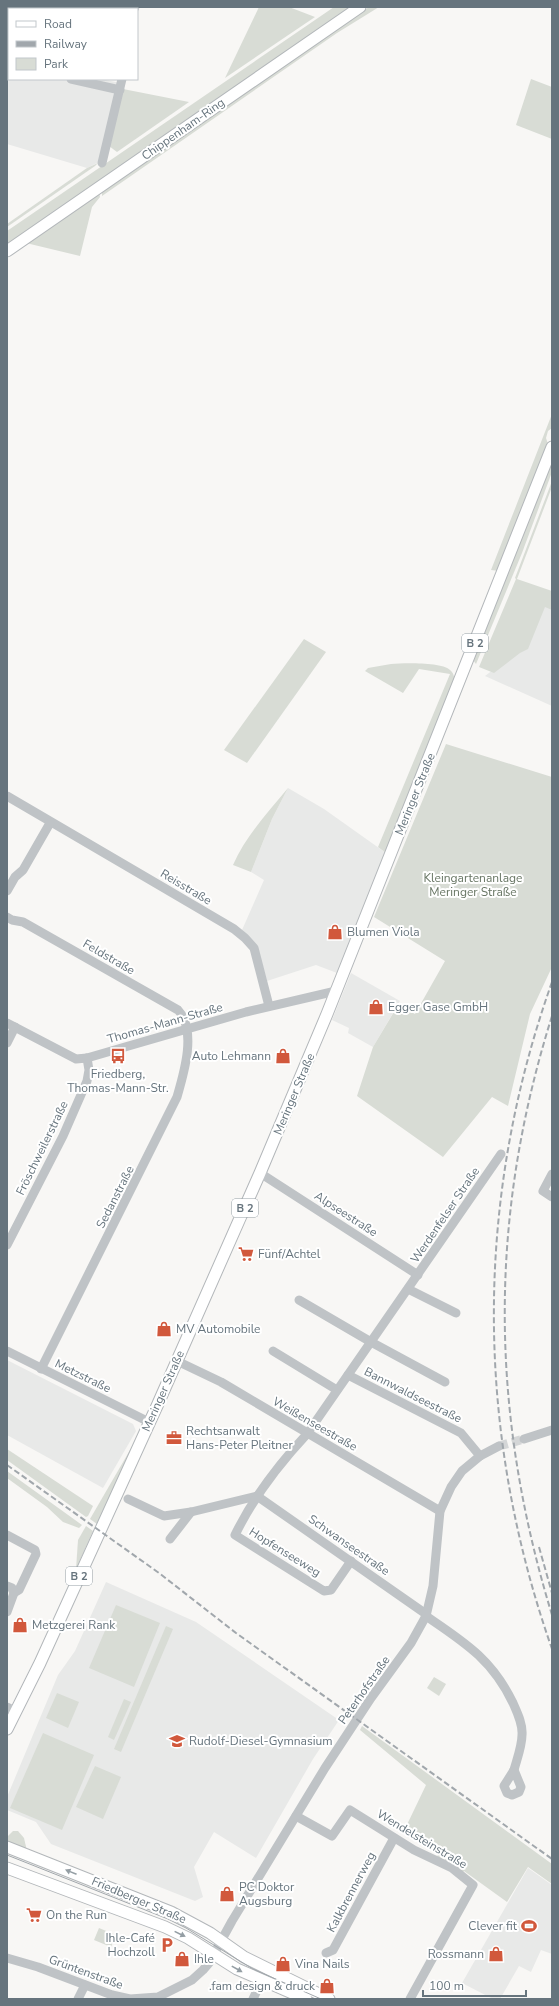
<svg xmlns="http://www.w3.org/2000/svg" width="559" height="2006" viewBox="0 0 559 2006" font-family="'Nunito Sans',sans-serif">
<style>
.built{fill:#e8e9e8}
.green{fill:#d8dcd5}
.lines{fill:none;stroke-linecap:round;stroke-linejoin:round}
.minor-tunnel{stroke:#d4d6d7;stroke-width:9;stroke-dasharray:9 4.5;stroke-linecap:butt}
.major-casing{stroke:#b3b7ba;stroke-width:13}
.minor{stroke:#bfc3c6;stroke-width:9}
.major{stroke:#fff;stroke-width:11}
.tram{stroke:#a1a7ac;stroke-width:1}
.rail{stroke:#a1a7ac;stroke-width:2;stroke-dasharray:6 3;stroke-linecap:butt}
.oneway{fill:#949ea4}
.labels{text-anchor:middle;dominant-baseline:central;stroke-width:4;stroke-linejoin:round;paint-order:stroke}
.shield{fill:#fff;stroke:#949ea4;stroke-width:1}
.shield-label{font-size:11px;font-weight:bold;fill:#66747d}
.street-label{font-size:12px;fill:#66747d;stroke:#fff}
.park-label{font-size:12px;fill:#687664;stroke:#fff}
.poi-label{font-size:12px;fill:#66747d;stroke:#fff;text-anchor:start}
</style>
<rect width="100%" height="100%" fill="#f8f7f5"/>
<g class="built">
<polygon points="7,59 9,60 9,79 101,79 125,84 101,161 87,168 7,144"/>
<polygon points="552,591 552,706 485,676 527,644"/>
<polygon points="288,788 324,809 386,853 337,973 316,965 267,981 258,949 242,930 264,880 251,872 272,819"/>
<polygon points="351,973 400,1001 373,1047 348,1033 349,1028 332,1020"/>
<polygon points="7,1360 133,1424 136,1431 103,1488 7,1435"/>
<polygon points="106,1582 196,1622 339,1720 313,1759 256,1858 214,1832 194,1867 203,1897 195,1901 51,1844 36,1822 7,1810 7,1797 58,1675 75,1651"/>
<polygon points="528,1868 552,1885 552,1954 541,1950 531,1972 519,1966 500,1999 493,1999 462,1983"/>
</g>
<g class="green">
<polygon points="259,7 289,7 315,17 225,78"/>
<polygon points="334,7 352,7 7,244 7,231"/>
<polygon points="369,7 379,7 337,33 102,196 102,190"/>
<polygon points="531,79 552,87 552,139 516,125"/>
<polygon points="123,89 189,102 117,152 109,146"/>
<polygon points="98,163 95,166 7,227 7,224 87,168"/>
<polygon points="99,191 100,197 92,207 80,256 26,243"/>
<polygon points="552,414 552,428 548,431 546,438 548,444 499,571 491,570"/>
<polygon points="552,459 552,472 522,553 476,664 473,660"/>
<polygon points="552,481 552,487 517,579 552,591 552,610 545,607 528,649 520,653 494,673 479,667 516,579 515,578"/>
<polygon points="304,639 326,652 247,763 224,750"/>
<path d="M391,664C404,663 441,662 450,670C454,673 454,677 455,681L386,853L378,847L450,674L419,669L403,693L365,671L368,668Z"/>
<polygon points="446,744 552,777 552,967 530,1014 508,1106 492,1097 443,1157 357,1096 373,1047 398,1005 415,1014 445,961 374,917"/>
<path d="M288,788L272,819L251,872L233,865C245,837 268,812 288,788Z"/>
<polygon points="137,1438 97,1524 90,1519"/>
<polygon points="7,1449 93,1506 88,1516 86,1517 7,1460"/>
<polygon points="7,1471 82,1525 79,1528 63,1522 47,1507 7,1478"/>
<polygon points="86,1526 93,1531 76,1569 78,1540"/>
<polygon points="116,1605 160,1623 134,1687 89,1668"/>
<polygon points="166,1626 173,1629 121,1752 114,1749"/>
<polygon points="434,1677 446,1684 439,1696 427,1688"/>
<polygon points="57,1693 79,1702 68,1728 46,1718"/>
<polygon points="124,1699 131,1702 114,1740 108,1737"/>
<polygon points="362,1726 552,1864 552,1884 528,1867 507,1902 464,1871 462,1873 436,1856 440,1855 403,1833 426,1785 360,1730"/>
<polygon points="43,1733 94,1755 62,1830 10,1808"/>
<polygon points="95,1766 121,1777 103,1819 76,1807"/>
<polygon points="13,1831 18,1831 24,1838 27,1851 7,1843 7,1837"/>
<polygon points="99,1928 116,1935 111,1947 94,1940"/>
</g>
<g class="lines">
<polyline class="minor-tunnel" points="499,1446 524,1439"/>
<defs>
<g id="major">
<polyline points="7,251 360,7"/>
<polyline points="7,1729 40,1663 157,1406 260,1173 327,1014 552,447"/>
<polyline points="7,1847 171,1912 210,1933 244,1957 329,1999"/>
<polyline points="7,1868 165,1927 188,1938 237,1969 306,1999"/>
</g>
</defs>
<use href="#major" class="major-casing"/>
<g class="minor">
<polyline points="134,9 135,7"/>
<polyline points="7,62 9,62"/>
<polyline points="71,79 120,90"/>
<polyline points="102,163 122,79"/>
<polyline points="7,796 159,885 234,929 245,938 254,948 269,1006"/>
<polyline points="7,891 15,877 23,870 50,823"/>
<path d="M7,917L12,920L23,922L178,1010C197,1030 184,1073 177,1097L41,1369"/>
<polyline points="7,1023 76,1059 87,1058 246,1012 336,991"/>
<polyline points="7,1043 15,1027"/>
<polyline points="260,1173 418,1275"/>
<polyline points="552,1174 543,1191 552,1197"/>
<polyline points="7,1245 63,1136 87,1081 89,1070 87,1058"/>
<polyline points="408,1289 456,1313"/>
<polyline points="299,1300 371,1342 445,1382"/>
<polyline points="7,1351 149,1422"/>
<polyline points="273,1351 337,1390"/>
<polyline points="177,1361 221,1382 440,1511"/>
<polyline points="348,1375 461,1433 480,1456"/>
<polyline points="524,1439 552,1430"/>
<polyline points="257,1496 426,1614"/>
<polyline points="128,1499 164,1516 191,1512 257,1496"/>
<polyline points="7,1535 35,1550 36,1554 19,1590 14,1593"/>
<polyline points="170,1539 191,1512"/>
<path d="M351,1561L331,1590L324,1591L235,1535C253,1498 279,1464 307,1434L501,1154"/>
<polyline points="7,1586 12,1588 14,1593 7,1612"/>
<path d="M426,1616C464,1642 492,1659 513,1703C517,1712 523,1724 522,1735C522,1746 517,1759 514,1770"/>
<polyline points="7,1707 15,1711"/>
<polygon points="514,1770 521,1787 519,1792 512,1795 507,1793 504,1786"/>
<polyline points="296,1816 332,1836 350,1810 414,1850 452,1868 473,1885 410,1999"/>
<polyline points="326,1953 333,1950 394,1838"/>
<polyline points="7,1958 38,1967 112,1995 130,1999 158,1997 192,1980 203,1970 209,1963 232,1921 325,1768 371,1698 411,1643 426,1616 433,1586 440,1511 451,1487 462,1471 480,1456 499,1446"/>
<polyline points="78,1999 85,1985"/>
<polyline points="253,1999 262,1980"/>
</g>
<use href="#major" class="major"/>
<polyline class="tram" points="7,1855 168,1919 186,1928 253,1969 321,1999"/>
<g class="rail">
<path d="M552,982C474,1201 475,1430 552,1649"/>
<path d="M552,1016C488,1219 490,1412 552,1615"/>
<polyline points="7,1465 159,1573 236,1633 552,1859"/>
<polyline points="539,1547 552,1593"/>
</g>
</g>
<defs><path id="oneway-solid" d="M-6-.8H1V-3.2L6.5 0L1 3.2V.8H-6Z"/></defs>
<g class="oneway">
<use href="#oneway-solid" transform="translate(71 1872) rotate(-158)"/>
<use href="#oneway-solid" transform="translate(180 1934) rotate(26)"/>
<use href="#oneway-solid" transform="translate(237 1969) rotate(29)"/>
</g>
<defs>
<symbol id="shop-bare" viewBox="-9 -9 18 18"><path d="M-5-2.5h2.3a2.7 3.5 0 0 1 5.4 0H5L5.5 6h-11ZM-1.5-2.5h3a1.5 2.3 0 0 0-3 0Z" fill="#d1583c" stroke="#fff" stroke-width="2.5" paint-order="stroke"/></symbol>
<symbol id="bus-bare" viewBox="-9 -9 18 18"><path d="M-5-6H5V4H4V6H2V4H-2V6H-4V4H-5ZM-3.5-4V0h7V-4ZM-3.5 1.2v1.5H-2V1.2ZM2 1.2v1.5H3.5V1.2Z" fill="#d1583c" stroke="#fff" stroke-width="2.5" paint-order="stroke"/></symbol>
<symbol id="supermarket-bare" viewBox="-9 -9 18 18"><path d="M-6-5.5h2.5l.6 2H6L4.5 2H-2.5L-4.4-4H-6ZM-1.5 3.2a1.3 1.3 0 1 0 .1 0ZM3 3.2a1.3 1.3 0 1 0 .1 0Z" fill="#d1583c" stroke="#fff" stroke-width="2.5" paint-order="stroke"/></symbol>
<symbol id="office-bare" viewBox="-9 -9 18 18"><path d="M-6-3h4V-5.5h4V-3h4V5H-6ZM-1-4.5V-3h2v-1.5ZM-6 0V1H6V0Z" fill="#d1583c" stroke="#fff" stroke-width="2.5" paint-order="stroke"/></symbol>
<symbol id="school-bare" viewBox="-9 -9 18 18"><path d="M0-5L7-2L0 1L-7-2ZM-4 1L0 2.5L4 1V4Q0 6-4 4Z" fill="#d1583c" stroke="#fff" stroke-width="2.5" paint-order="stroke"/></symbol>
<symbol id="stadium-bare" viewBox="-9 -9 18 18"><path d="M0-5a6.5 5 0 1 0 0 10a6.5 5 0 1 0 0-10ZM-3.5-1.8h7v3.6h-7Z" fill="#d1583c" stroke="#fff" stroke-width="2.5" paint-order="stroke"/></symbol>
<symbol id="parking-bare" viewBox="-9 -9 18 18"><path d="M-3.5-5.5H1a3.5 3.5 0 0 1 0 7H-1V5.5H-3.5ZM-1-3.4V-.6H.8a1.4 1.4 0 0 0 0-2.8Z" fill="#d1583c" stroke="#fff" stroke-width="2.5" paint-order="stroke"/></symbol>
</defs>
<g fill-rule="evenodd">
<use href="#shop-bare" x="324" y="921" width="22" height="22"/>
<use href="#shop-bare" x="365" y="996" width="22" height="22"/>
<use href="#bus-bare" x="107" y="1045" width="22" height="22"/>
<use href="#shop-bare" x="272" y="1045" width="22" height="22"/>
<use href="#supermarket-bare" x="235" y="1243" width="22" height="22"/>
<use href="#shop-bare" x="153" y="1318" width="22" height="22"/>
<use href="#office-bare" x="163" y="1427" width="22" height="22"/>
<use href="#shop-bare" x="9" y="1614" width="22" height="22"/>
<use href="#school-bare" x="166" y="1730" width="22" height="22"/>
<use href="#shop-bare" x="216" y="1883" width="22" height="22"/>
<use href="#supermarket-bare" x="23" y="1904" width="22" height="22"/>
<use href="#stadium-bare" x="518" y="1915" width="22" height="22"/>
<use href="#parking-bare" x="156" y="1934" width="22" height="22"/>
<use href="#shop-bare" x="485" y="1943" width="22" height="22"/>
<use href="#shop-bare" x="171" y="1948" width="22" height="22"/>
<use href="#shop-bare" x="272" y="1953" width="22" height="22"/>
<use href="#shop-bare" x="316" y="1975" width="22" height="22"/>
</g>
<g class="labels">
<g class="shield">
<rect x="462" y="634" width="26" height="18" rx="3"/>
<rect x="232" y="1199" width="26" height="18" rx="3"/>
<rect x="66" y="1567" width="26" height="18" rx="3"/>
</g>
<g class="shield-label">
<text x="475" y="643">B 2</text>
<text x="245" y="1208">B 2</text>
<text x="79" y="1576">B 2</text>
</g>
<g class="street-label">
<text transform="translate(183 129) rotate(-35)">Chippenham-Ring</text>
<text transform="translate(415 794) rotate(-68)">Meringer Straße</text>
<text transform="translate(186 887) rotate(31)">Reisstraße</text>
<text transform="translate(109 957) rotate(30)">Feldstraße</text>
<text transform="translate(165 1023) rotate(-16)">Thomas-Mann-Straße</text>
<text transform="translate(294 1094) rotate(-67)">Meringer Straße</text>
<text transform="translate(42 1148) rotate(-64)">Fröschweilerstraße</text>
<text transform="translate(115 1197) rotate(-63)">Sedanstraße</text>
<text transform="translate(346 1214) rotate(33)">Alpseestraße</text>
<text transform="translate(445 1215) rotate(-56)">Werdenfelser Straße</text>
<text transform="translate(83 1376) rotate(26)">Metzstraße</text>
<text transform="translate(163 1391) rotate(-66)">Meringer Straße</text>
<text transform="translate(413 1395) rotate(27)">Bannwaldseestraße</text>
<text transform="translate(315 1424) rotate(30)">Weißenseestraße</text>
<text transform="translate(349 1545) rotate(35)">Schwanseestraße</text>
<text transform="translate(285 1552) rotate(32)">Hopfenseeweg</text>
<text transform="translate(364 1690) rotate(-55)">Peterhofstraße</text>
<text transform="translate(422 1839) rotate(31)">Wendelsteinstraße</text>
<text transform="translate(351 1892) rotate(-62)">Kalkbrennerweg</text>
<text transform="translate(139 1900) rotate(23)">Friedberger Straße</text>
<text transform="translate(86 1972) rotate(20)">Grüntenstraße</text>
</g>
<g class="park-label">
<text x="473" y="878">Kleingartenanlage<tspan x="473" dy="14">Meringer Straße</tspan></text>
</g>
<g class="poi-label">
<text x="347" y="932">Blumen Viola</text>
<text x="388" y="1007">Egger Gase GmbH</text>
<text x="271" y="1056" text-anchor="end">Auto Lehmann</text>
<text x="118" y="1074" text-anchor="middle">Friedberg,<tspan x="118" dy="14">Thomas-Mann-Str.</tspan></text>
<text x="258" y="1254">Fünf/Achtel</text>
<text x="176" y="1329">MV Automobile</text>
<text x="186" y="1431">Rechtsanwalt<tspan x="186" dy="14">Hans-Peter Pleitner</tspan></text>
<text x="32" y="1625">Metzgerei Rank</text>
<text x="189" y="1741">Rudolf-Diesel-Gymnasium</text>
<text x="239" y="1887">PC Doktor<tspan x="239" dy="14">Augsburg</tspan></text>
<text x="46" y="1915">On the Run</text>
<text x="517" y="1926" text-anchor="end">Clever fit</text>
<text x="155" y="1938" text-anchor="end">Ihle-Café<tspan x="155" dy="14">Hochzoll</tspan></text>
<text x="484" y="1954" text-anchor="end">Rossmann</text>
<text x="194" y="1959">Ihle</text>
<text x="295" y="1964">Vina Nails</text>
<text x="315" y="1986" text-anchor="end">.fam design &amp; druck</text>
</g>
</g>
<rect width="559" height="2006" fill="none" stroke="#66747d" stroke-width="16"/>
<rect x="8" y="8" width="130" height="72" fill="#ffffff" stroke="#c2c7cb"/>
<rect x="16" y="21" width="20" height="6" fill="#ffffff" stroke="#c2c7cb"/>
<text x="44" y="28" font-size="12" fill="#66747d">Road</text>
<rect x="16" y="41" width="20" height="6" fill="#a1a7ac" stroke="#c2c7cb"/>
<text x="44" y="48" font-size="12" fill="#66747d">Railway</text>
<rect x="16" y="58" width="20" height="12" fill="#d8dcd5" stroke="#c2c7cb"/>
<text x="44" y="68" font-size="12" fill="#66747d">Park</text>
<path d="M423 1990v6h103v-6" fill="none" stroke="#66747d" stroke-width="2"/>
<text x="429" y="1990" font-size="12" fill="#66747d" stroke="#ffffff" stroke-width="3" paint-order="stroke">100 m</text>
</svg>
